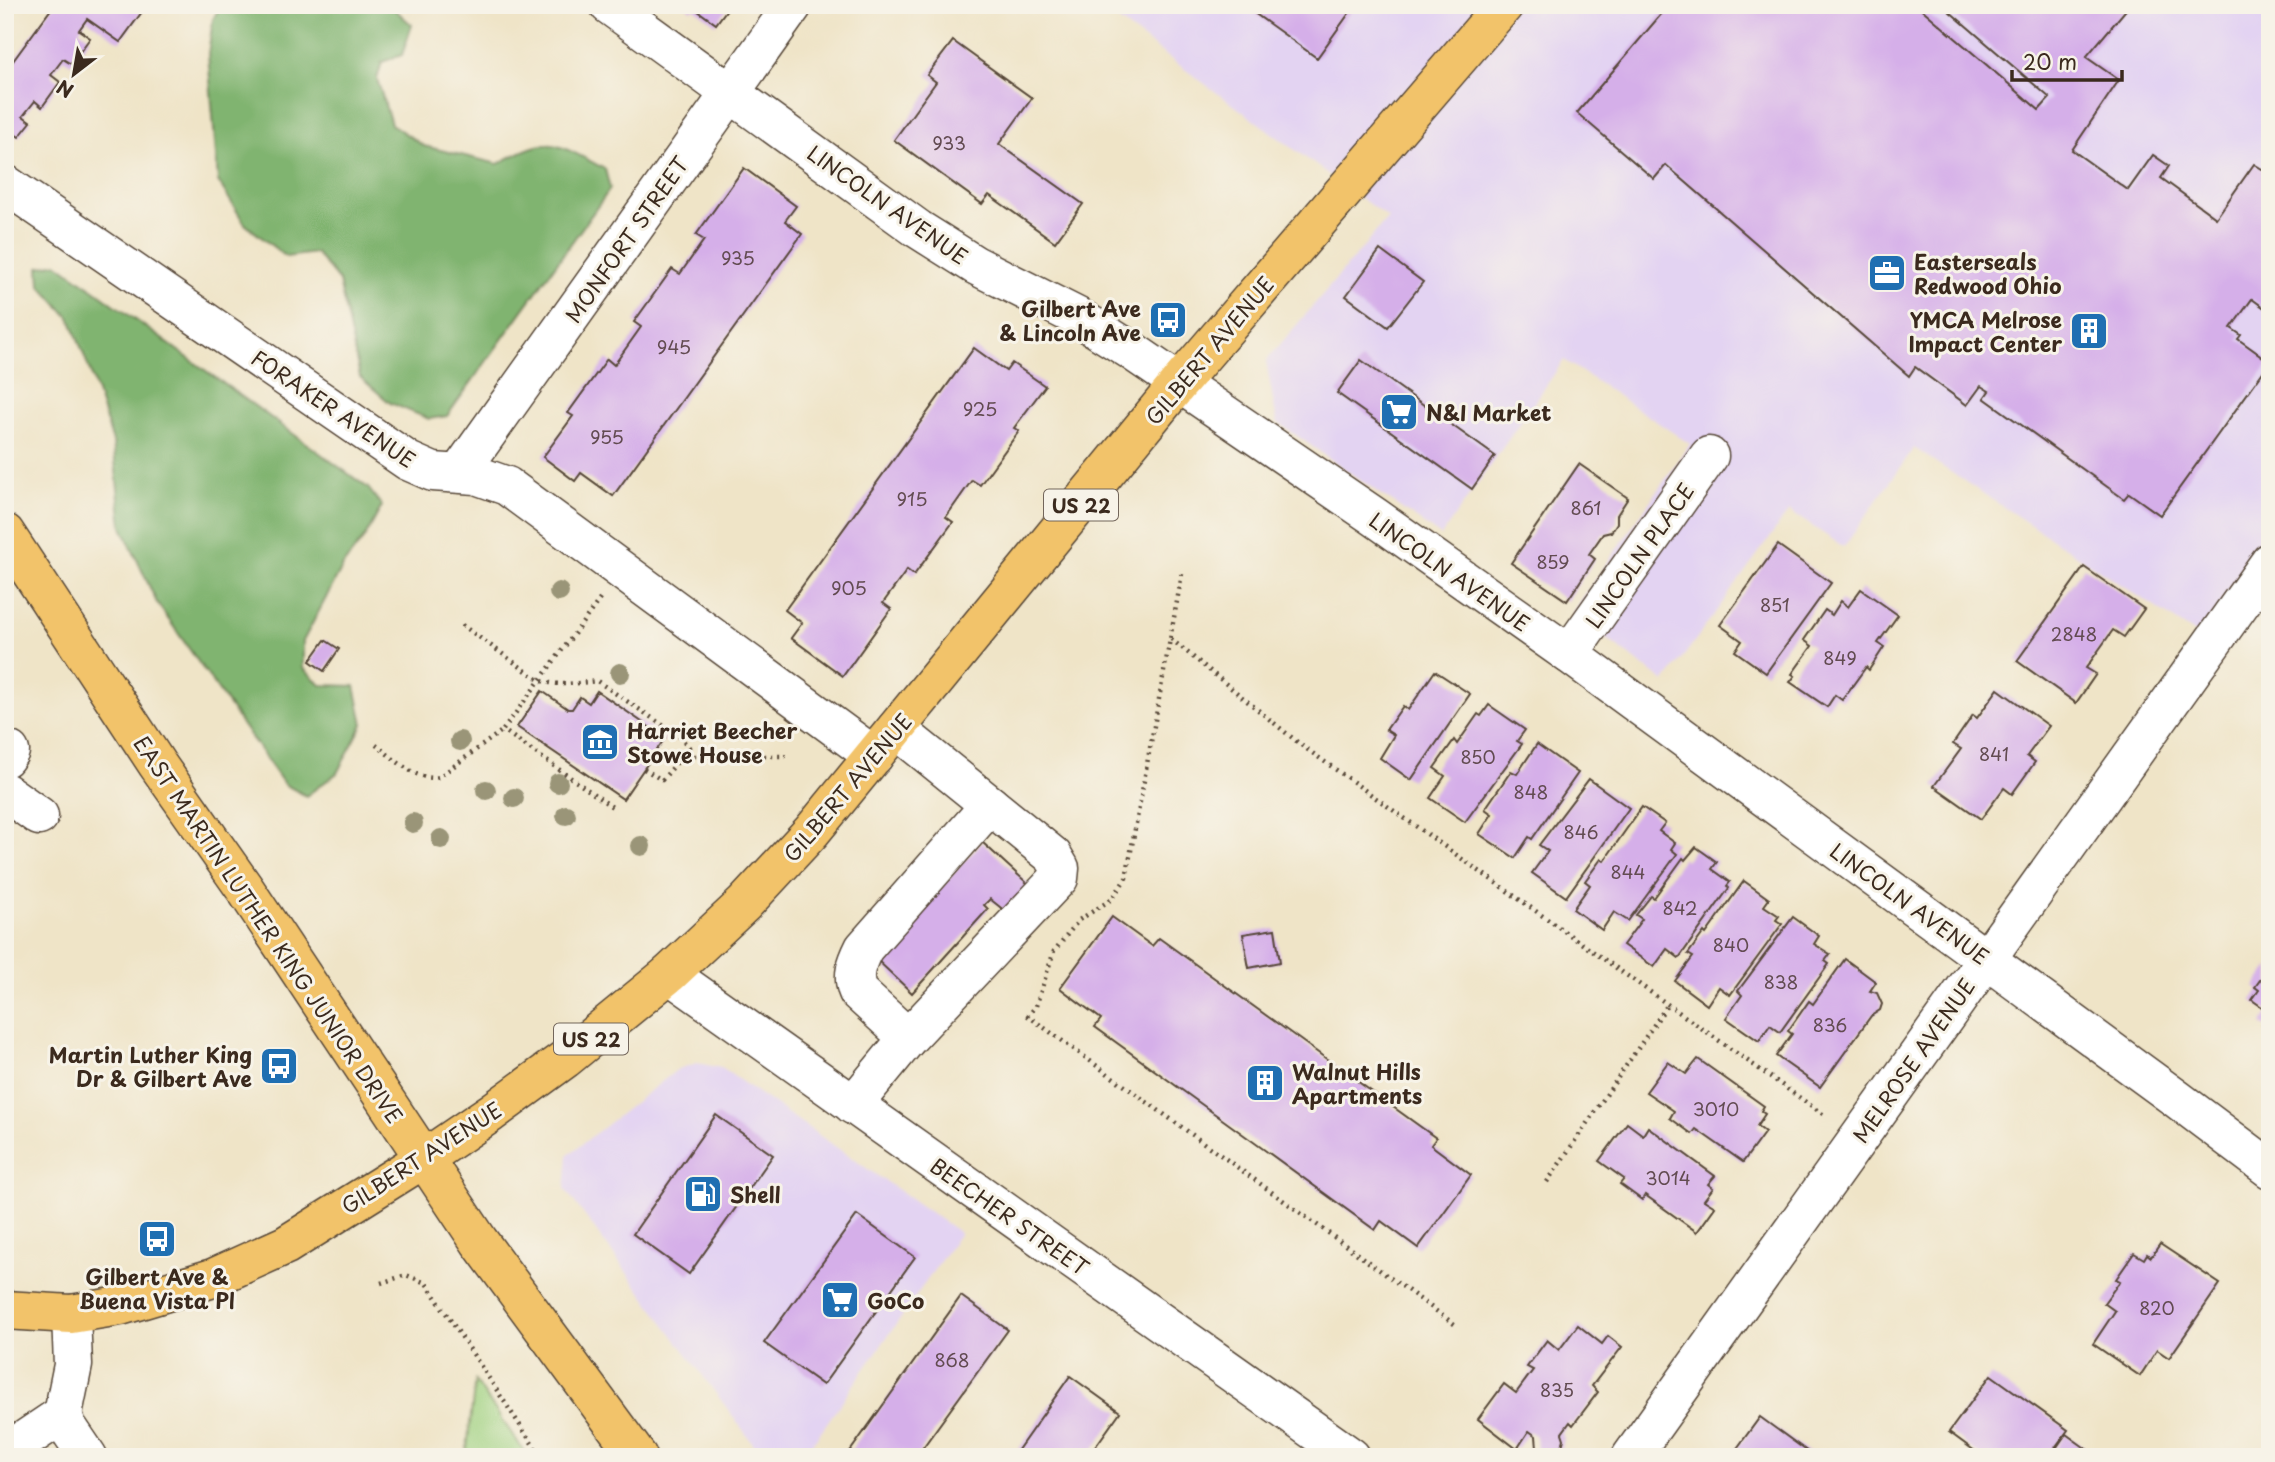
<svg xmlns="http://www.w3.org/2000/svg" width="2275" height="1462" viewBox="0 0 2275 1462" font-family="'Playpen Sans',sans-serif">
<style>
.built{fill:#e3d3f2}
.green{fill:#a1d282;stroke:#6e7e50;stroke-width:2}
.forest{fill:#80b470;stroke:#5e6f47;stroke-width:2}
.building{fill:#d5afe9}
.lines{fill:none;stroke-linecap:round;stroke-linejoin:round}
.minor-casing{stroke:#564637;stroke-width:41}
.major-casing{stroke:#564637;stroke-width:41}
.path{stroke:#564637;stroke-width:4.5;stroke-dasharray:2 5;stroke-linecap:butt}
.minor{stroke:#fff;stroke-width:38}
.major{stroke:#f2c36a;stroke-width:38}
.tree{fill:#9a9578}
.labels{text-anchor:middle;dominant-baseline:central;stroke-width:6;stroke-linejoin:round;paint-order:stroke}
.number-label{font-size:18px;fill:#624b51}
.shield{fill:#f7f3e8;stroke:#73665b;stroke-width:2}
.shield-label{font-size:19px;font-weight:bold;fill:#3b2a1e}
.street-label{font-size:21px;fill:#3b2a1e;stroke:#f7f3e8}
.poi-label{font-size:21px;font-weight:bold;fill:#3b2a1e;stroke:#f7f3e8;text-anchor:start}
</style>
<rect width="100%" height="100%" fill="#f7f3e8"/>
<filter id="ink" filterUnits="userSpaceOnUse"><feTurbulence type="fractalNoise" baseFrequency=".0143" numOctaves="2"/><feDisplacementMap in="SourceGraphic" scale="14" xChannelSelector="R" yChannelSelector="G"/><feConvolveMatrix kernelMatrix="1 2 1 2 8 2 1 2 1" color-interpolation-filters="sRGB"/></filter>
<filter id="wash" filterUnits="userSpaceOnUse"><feTurbulence type="fractalNoise" baseFrequency=".00686" numOctaves="4" result="noise"/><feDisplacementMap in="SourceGraphic" scale="28" xChannelSelector="R" yChannelSelector="G"/><feGaussianBlur stdDeviation="1.57" result="paint"/><feColorMatrix in="noise" values="0 0 0 0 0 0 0 0 0 0 0 0 0 0 0 0 0 1.4 0 .05"/><feComposite in="paint" operator="in"/></filter>
<g filter="url(#wash)">
<rect width="100%" height="100%" fill="#efe4c7"/>
<g class="built">
<polygon points="1097,5 2270,5 2270,562 2211,644 1914,448 1844,547 1789,511 1665,682 1572,613 1690,444 1564,360 1441,536 1277,422 1266,361 1388,218"/>
<polygon points="697,1063 722,1068 960,1233 803,1457 763,1457 565,1189 568,1155 678,1069"/>
</g>
<polygon class="green" points="475,1381 528,1457 466,1457"/>
<g class="forest">
<path d="M221,5L391,6L412,25L402,55L382,62L377,79L391,124L424,146L498,164C550,134 554,142 605,169L610,189L447,416L429,419L390,403L360,377L339,281L316,253L286,257L245,224L218,181L208,54L213,19Z"/>
<polygon points="57,263 368,488 382,506 365,537 344,564 303,641 303,668 321,685 355,686 363,724 337,773 306,796 284,784 157,603 122,527 113,442 90,371 70,318 40,285 39,267"/>
</g>
<g id="blocks">
<g class="building">
<polygon points="54,5 147,5 120,42 87,19 79,30 90,38 71,64 63,59 51,75 60,82 42,107 35,101 23,116 31,122 19,137 5,127 5,72"/>
<polygon points="684,5 730,5 716,24 694,8 691,10"/>
<polygon points="1243,5 1355,5 1317,58"/>
<polygon points="1669,5 1917,5 2039,110 2050,98 1942,5 2130,5 2086,57 2119,80 2072,150 2128,190 2153,155 2169,166 2161,178 2216,218 2254,164 2270,174 2270,312 2252,299 2231,328 2241,335 2238,339 2270,362 2160,515 2129,493 2124,499 1984,398 1989,391 1981,386 1967,405 1915,367 1909,376 1666,165 1654,179 1577,113"/>
<polygon points="953,41 1032,98 999,144 1083,204 1055,242 989,195 982,204 894,140 936,82 927,75"/>
<polygon points="744,168 796,206 785,221 802,234 613,496 581,473 575,481 543,457 573,416 568,413 607,359 614,365 641,327 634,322 672,269 680,274 704,240 696,235"/>
<polygon points="1380,250 1423,282 1388,327 1346,296"/>
<polygon points="974,348 1006,371 1012,363 1045,386 1014,428 1019,431 980,485 972,480 946,517 953,522 914,575 907,570 883,603 891,609 843,676 791,638 802,623 785,610"/>
<polygon points="1361,360 1495,456 1472,489 1337,393"/>
<polygon points="1579,464 1628,498 1617,515 1617,523 1611,532 1603,534 1589,554 1595,559 1567,601 1511,563"/>
<polygon points="1778,545 1831,583 1766,673 1735,651 1742,641 1720,625"/>
<polygon points="2084,567 2144,609 2124,637 2113,630 2086,668 2096,674 2076,703 2017,661"/>
<polygon points="1861,589 1898,615 1878,643 1884,647 1869,670 1866,667 1842,700 1835,695 1827,707 1790,682 1795,676 1792,674 1812,646 1804,640 1825,610 1832,615 1841,601 1848,607"/>
<polygon points="325,640 339,649 324,671 310,661"/>
<polygon points="1435,671 1470,694 1411,780 1380,758 1394,735 1386,730 1403,706 1408,710"/>
<polygon points="1998,689 2049,726 2027,756 2035,762 2012,794 2004,788 1981,819 1934,786 1961,749 1953,744 1973,715 1977,718"/>
<polygon points="542,691 568,709 572,709 580,697 589,703 597,691 665,738 623,799 517,727"/>
<polygon points="1489,705 1525,730 1517,741 1522,744 1465,822 1430,798 1445,776 1434,768 1454,740 1457,744 1478,714 1481,716"/>
<polygon points="1537,744 1578,773 1532,839 1529,837 1515,858 1479,834 1492,814 1485,809 1511,771 1517,774"/>
<polygon points="1589,779 1629,808 1566,897 1532,873 1548,851 1539,845"/>
<polygon points="1642,807 1665,823 1659,831 1675,843 1671,849 1677,854 1628,921 1614,912 1602,930 1573,909 1590,885 1585,881 1601,859 1604,861"/>
<polygon points="982,842 1038,893 1015,919 990,899 984,905 988,909 912,993 876,959"/>
<polygon points="1696,847 1717,862 1712,869 1730,882 1727,886 1729,888 1679,958 1667,949 1654,967 1623,945 1642,919 1636,915 1651,896 1654,898 1683,858 1685,860"/>
<polygon points="1744,881 1769,899 1764,906 1779,916 1776,920 1782,924 1730,995 1719,987 1707,1005 1675,981 1693,957 1688,954 1704,932 1706,934"/>
<polygon points="1112,917 1152,946 1159,938 1436,1138 1431,1145 1471,1175 1418,1248 1381,1221 1375,1230 1095,1027 1101,1019 1060,988"/>
<polygon points="1793,917 1819,936 1814,944 1830,954 1825,961 1829,964 1780,1032 1770,1025 1759,1041 1726,1018 1742,995 1738,991"/>
<polygon points="1275,929 1280,962 1249,968 1243,934"/>
<polygon points="1845,959 1876,982 1870,991 1877,993 1882,1004 1880,1010 1871,1016 1820,1087 1776,1056 1792,1034 1788,1031 1809,1001 1813,1004"/>
<polygon points="2270,966 2270,1029 2262,1024 2269,1012 2252,1000 2259,990 2255,987"/>
<polygon points="1698,1059 1764,1106 1761,1111 1765,1114 1757,1126 1765,1132 1743,1162 1696,1129 1692,1134 1670,1118 1674,1111 1646,1092 1668,1062 1686,1074"/>
<polygon points="716,1115 773,1155 689,1274 633,1234"/>
<polygon points="1627,1123 1643,1135 1648,1127 1715,1176 1708,1184 1713,1188 1704,1200 1715,1207 1697,1232 1645,1195 1642,1200 1620,1184 1624,1179 1599,1161"/>
<polygon points="857,1215 915,1257 823,1385 764,1343"/>
<polygon points="2160,1244 2220,1284 2169,1358 2157,1350 2140,1376 2093,1344 2115,1311 2104,1303 2120,1281 2116,1279 2134,1253 2144,1259 2147,1254 2151,1257"/>
<polygon points="961,1296 1008,1330 916,1457 846,1457"/>
<polygon points="1578,1325 1602,1344 1608,1336 1622,1347 1592,1386 1598,1392 1573,1425 1570,1422 1562,1433 1564,1439 1561,1450 1552,1456 1546,1455 1537,1448 1536,1436 1529,1431 1517,1449 1478,1419 1504,1384 1516,1393 1533,1370 1527,1367 1547,1340 1559,1350"/>
<polygon points="1991,1375 2068,1430 2048,1457 1983,1457 1949,1432"/>
<polygon points="1070,1376 1120,1412 1088,1457 1013,1457"/>
<polygon points="1760,1417 1815,1457 1742,1457 1735,1451"/>
<polygon points="2066,1434 2095,1455 2094,1457 2050,1457"/>
</g>
</g>
</g>
<g filter="url(#ink)">
<use href="#blocks" fill-opacity="0" stroke="#564637" stroke-width="2"/>
<g class="lines">
<defs>
<g id="minor">
<polyline points="609,5 918,229 975,265 1078,317 1132,351 1375,517 1569,654 2177,1099 2270,1169"/>
<polyline points="5,184 408,461 433,472 476,475 507,486 874,756"/>
<polyline points="459,473 793,5"/>
<polyline points="1569,654 1709,456"/>
<polyline points="5,758 10,751"/>
<polyline points="5,792 39,816"/>
<polyline points="669,974 1351,1457"/>
<path d="M908,1038L858,992C851,976 857,962 864,948L990,805"/>
<polyline points="853,1105 908,1038 1059,878 1060,868 1053,856 896,729"/>
<polyline points="63,1414 67,1426 88,1457"/>
<polyline points="5,1453 63,1414 73,1365 71,1314"/>
<polyline points="1631,1457 2270,562"/>
</g>
<g id="major">
<polyline points="5,533 157,764 245,889 479,1241 638,1457"/>
<polyline points="5,1310 71,1314 120,1306 213,1278 286,1245 425,1158 491,1113 565,1059 669,974 744,904 812,831 1180,382 1504,5"/>
</g>
</defs>
<use href="#minor" class="minor-casing"/>
<use href="#major" class="major-casing"/>
<g class="path">
<polyline points="1182,574 1126,878 1112,899 1079,920 1054,951 1036,1006 1028,1016 1457,1326"/>
<polyline points="600,599 503,730 615,809"/>
<path d="M462,625L539,680C558,687 576,683 597,681L679,736L689,747L690,756H786"/>
<polyline points="1171,639 1301,745 1827,1117"/>
<path d="M376,745C394,758 416,782 439,777L503,730"/>
<polyline points="644,769 662,780 680,759 690,756"/>
<polyline points="1547,1182 1668,1004"/>
<polyline points="381,1283 406,1275 426,1283 541,1457"/>
</g>
<use href="#minor" class="minor"/>
<use href="#major" class="major"/>
</g>
<g class="tree">
<circle cx="559" cy="592" r="10"/>
<circle cx="620" cy="673" r="10"/>
<circle cx="460" cy="741" r="10"/>
<circle cx="558" cy="783" r="10"/>
<circle cx="486" cy="790" r="10"/>
<circle cx="514" cy="798" r="10"/>
<circle cx="566" cy="815" r="10"/>
<circle cx="413" cy="823" r="10"/>
<circle cx="441" cy="839" r="10"/>
<circle cx="641" cy="846" r="10"/>
</g>
</g>
<defs>
<symbol id="office-square" viewBox="-11 -11 22 22"><rect x="-9" y="-9" width="18" height="18" rx="4" fill="#1f6fb2" stroke="#f7f3e8"/><path d="M-6-3h4V-5.5h4V-3h4V5H-6ZM-1-4.5V-3h2v-1.5ZM-6 0V1H6V0Z" fill="#fff"/></symbol>
<symbol id="bus-square" viewBox="-11 -11 22 22"><rect x="-9" y="-9" width="18" height="18" rx="4" fill="#1f6fb2" stroke="#f7f3e8"/><path d="M-5-6H5V4H4V6H2V4H-2V6H-4V4H-5ZM-3.5-4V0h7V-4ZM-3.5 1.2v1.5H-2V1.2ZM2 1.2v1.5H3.5V1.2Z" fill="#fff"/></symbol>
<symbol id="building-square" viewBox="-11 -11 22 22"><rect x="-9" y="-9" width="18" height="18" rx="4" fill="#1f6fb2" stroke="#f7f3e8"/><path d="M-4-6H4V6H1V3H-1V6H-4ZM-2.5-4.3h1.7v1.8h-1.7ZM.8-4.3h1.7v1.8H.8ZM-2.5-1h1.7V.8h-1.7ZM.8-1h1.7V.8H.8Z" fill="#fff"/></symbol>
<symbol id="supermarket-square" viewBox="-11 -11 22 22"><rect x="-9" y="-9" width="18" height="18" rx="4" fill="#1f6fb2" stroke="#f7f3e8"/><path d="M-6-5.5h2.5l.6 2H6L4.5 2H-2.5L-4.4-4H-6ZM-1.5 3.2a1.3 1.3 0 1 0 .1 0ZM3 3.2a1.3 1.3 0 1 0 .1 0Z" fill="#fff"/></symbol>
<symbol id="museum-square" viewBox="-11 -11 22 22"><rect x="-9" y="-9" width="18" height="18" rx="4" fill="#1f6fb2" stroke="#f7f3e8"/><path d="M0-6L6-3V-2H-6V-3ZM-5-1h2V3h-2ZM-1-1h2V3h-2ZM3-1h2V3H3ZM-6 4H6V6H-6Z" fill="#fff"/></symbol>
<symbol id="fuel-square" viewBox="-11 -11 22 22"><rect x="-9" y="-9" width="18" height="18" rx="4" fill="#1f6fb2" stroke="#f7f3e8"/><path d="M-5.5-6h7V0h2V4h1.3V-2.5L3-4.5l.8-.8L6-3V5H2.5V1h-1V6h-7ZM-4.2-4.7v3.2H.2V-4.7Z" fill="#fff"/></symbol>
</defs>
<g fill-rule="evenodd">
<use href="#office-square" x="1865" y="251" width="44" height="44"/>
<use href="#bus-square" x="1146" y="298" width="44" height="44"/>
<use href="#building-square" x="2067" y="309" width="44" height="44"/>
<use href="#supermarket-square" x="1377" y="390" width="44" height="44"/>
<use href="#museum-square" x="578" y="720" width="44" height="44"/>
<use href="#bus-square" x="257" y="1044" width="44" height="44"/>
<use href="#building-square" x="1243" y="1061" width="44" height="44"/>
<use href="#fuel-square" x="681" y="1172" width="44" height="44"/>
<use href="#bus-square" x="135" y="1217" width="44" height="44"/>
<use href="#supermarket-square" x="818" y="1278" width="44" height="44"/>
</g>
<g class="labels">
<g class="number-label">
<text x="949" y="142">933</text>
<text x="738" y="257">935</text>
<text x="674" y="346">945</text>
<text x="980" y="408">925</text>
<text x="607" y="436">955</text>
<text x="912" y="498">915</text>
<text x="1586" y="507">861</text>
<text x="1553" y="561">859</text>
<text x="849" y="587">905</text>
<text x="1775" y="604">851</text>
<text x="2074" y="633">2848</text>
<text x="1840" y="657">849</text>
<text x="1994" y="753">841</text>
<text x="1478" y="756">850</text>
<text x="1531" y="791">848</text>
<text x="1581" y="831">846</text>
<text x="1628" y="871">844</text>
<text x="1680" y="907">842</text>
<text x="1731" y="944">840</text>
<text x="1781" y="981">838</text>
<text x="1830" y="1024">836</text>
<text x="1716" y="1108">3010</text>
<text x="1668" y="1177">3014</text>
<text x="2157" y="1307">820</text>
<text x="952" y="1359">868</text>
<text x="1557" y="1389">835</text>
</g>
<g class="shield">
<rect x="1044" y="489.5" width="74" height="31" rx="5"/>
<rect x="554" y="1023.5" width="74" height="31" rx="5"/>
</g>
<g class="shield-label">
<text x="1081" y="505">US 22</text>
<text x="591" y="1039">US 22</text>
</g>
<g class="street-label">
<text transform="translate(888 204) rotate(35)">LINCOLN AVENUE</text>
<text transform="translate(626 239) rotate(-55)">MONFORT STREET</text>
<text transform="translate(1209 350) rotate(-50)">GILBERT AVENUE</text>
<text transform="translate(334 408) rotate(34)">FORAKER AVENUE</text>
<text transform="translate(1639 555) rotate(-55)">LINCOLN PLACE</text>
<text transform="translate(1450 571) rotate(35)">LINCOLN AVENUE</text>
<text transform="translate(847 787) rotate(-50)">GILBERT AVENUE</text>
<text transform="translate(1910 903) rotate(36)">LINCOLN AVENUE</text>
<text transform="translate(269 929) rotate(56)">EAST MARTIN LUTHER KING JUNIOR DRIVE</text>
<text transform="translate(1913 1060) rotate(-55)">MELROSE AVENUE</text>
<text transform="translate(421 1157) rotate(-33)">GILBERT AVENUE</text>
<text transform="translate(1010 1216) rotate(35)">BEECHER STREET</text>
</g>
<g class="poi-label">
<text x="1914" y="261">Easterseals<tspan x="1914" dy="24">Redwood Ohio</tspan></text>
<text x="1141" y="308" text-anchor="end">Gilbert Ave<tspan x="1141" dy="24">&amp; Lincoln Ave</tspan></text>
<text x="2062" y="319" text-anchor="end">YMCA Melrose<tspan x="2062" dy="24">Impact Center</tspan></text>
<text x="1426" y="412">N&amp;I Market</text>
<text x="627" y="730">Harriet Beecher<tspan x="627" dy="24">Stowe House</tspan></text>
<text x="252" y="1054" text-anchor="end">Martin Luther King<tspan x="252" dy="24">Dr &amp; Gilbert Ave</tspan></text>
<text x="1292" y="1071">Walnut Hills<tspan x="1292" dy="24">Apartments</tspan></text>
<text x="730" y="1194">Shell</text>
<text x="157" y="1276" text-anchor="middle">Gilbert Ave &amp;<tspan x="157" dy="24">Buena Vista Pl</tspan></text>
<text x="867" y="1300">GoCo</text>
</g>
</g>
<rect width="2275" height="1462" fill="none" stroke="#f7f3e8" stroke-width="28"/>
<g transform="translate(74 74) rotate(211)" stroke="#f7f3e8" stroke-width="5" paint-order="stroke">
<path d="M0-5L12 26L0 18L-12 26Z" fill="#3b2a1e"/>
<text y="-10" font-size="19" font-weight="bold" text-anchor="middle" fill="#3b2a1e">N</text>
</g>
<path d="M2012 70v10h110v-10" fill="none" stroke="#3b2a1e" stroke-width="3.5"/>
<text x="2023" y="70" font-size="21" fill="#3b2a1e" stroke="#f7f3e8" stroke-width="5" paint-order="stroke">20 m</text>
</svg>
